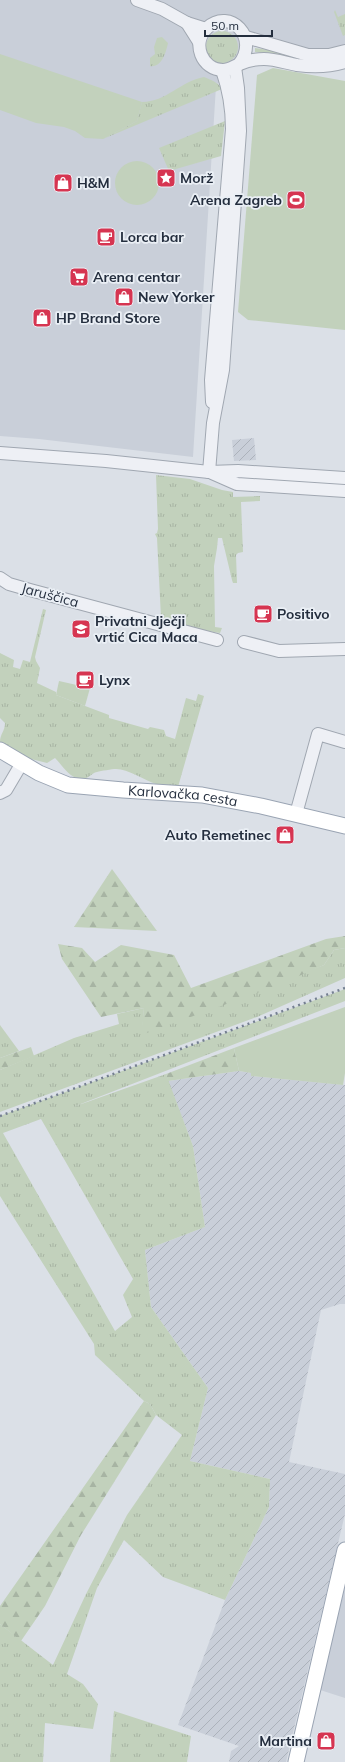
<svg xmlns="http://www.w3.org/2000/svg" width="345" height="1762" viewBox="0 0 345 1762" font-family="Mulish,sans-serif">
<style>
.built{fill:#c9cfd9}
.industrial{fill:url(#industrial-furrows)}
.grass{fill:url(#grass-tufts);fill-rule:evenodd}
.forest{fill:url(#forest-firs)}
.green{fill:#c2d1bc}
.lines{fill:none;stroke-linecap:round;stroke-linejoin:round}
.minor-casing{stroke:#a0a7b1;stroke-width:14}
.major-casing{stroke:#9aa4b3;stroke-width:17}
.minor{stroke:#eef0f5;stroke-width:12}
.major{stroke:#fff;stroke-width:15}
.rail{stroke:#747f91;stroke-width:2.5;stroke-dasharray:2 4;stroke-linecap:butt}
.labels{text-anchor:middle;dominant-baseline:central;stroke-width:3.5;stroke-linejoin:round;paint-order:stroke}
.poi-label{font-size:14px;font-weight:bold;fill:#242e3e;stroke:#eaeff5;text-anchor:start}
.street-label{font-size:14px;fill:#242e3e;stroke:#eaeff5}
</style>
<defs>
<pattern id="industrial-furrows" width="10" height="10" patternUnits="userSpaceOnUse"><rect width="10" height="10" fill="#c9cfd9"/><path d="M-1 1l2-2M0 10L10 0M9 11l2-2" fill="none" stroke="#acb2bb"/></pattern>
<pattern id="grass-tufts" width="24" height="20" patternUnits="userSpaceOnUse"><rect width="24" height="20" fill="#c2d1bc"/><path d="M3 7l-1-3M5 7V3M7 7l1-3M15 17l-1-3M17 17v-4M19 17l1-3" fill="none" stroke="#a7b4a3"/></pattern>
<pattern id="forest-firs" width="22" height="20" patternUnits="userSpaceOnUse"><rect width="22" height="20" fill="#c2d1bc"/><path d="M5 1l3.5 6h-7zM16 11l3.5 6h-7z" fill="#a7b4a3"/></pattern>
</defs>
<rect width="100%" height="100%" fill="#dbe0e7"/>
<g class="built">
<polygon points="0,0 345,0 345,45 316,51 258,35 216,86 193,457 39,439 0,436"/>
<polygon points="341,1586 345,1587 345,1698 317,1689"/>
</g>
<g class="industrial">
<polygon points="254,438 256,460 234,461 232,440"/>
<polygon points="239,1071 252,1073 252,1076 345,1085 345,1304 340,1304 321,1310 289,1462 345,1474 345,1514 286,1762 229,1762 231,1751 239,1746 178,1725 225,1600 269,1507 270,1479 190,1461 208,1388 151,1307 145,1250 205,1227 193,1146 168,1081"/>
</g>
<g class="grass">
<polygon points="335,10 338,17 345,14 345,35 343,36 334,12"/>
<circle cx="222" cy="47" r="16"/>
<path d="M162,37L168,43C166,52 162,68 150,66V58L155,54L154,47L157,38Z"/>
<polygon points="255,48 335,60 297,60 273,53 255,52"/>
<path d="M204,77C211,80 218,82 222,89L103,139L137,121L142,102C166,102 181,81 204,77Z"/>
<polygon points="225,121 221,156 169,171 159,148"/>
<polygon points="156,475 190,479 222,490 233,492 233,497 260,496 260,501 241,502 243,552 238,553 236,555 237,583 233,583 232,580 222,538 218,538 217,548 214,566 215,627 222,628 220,633 202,630 161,618 157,538 155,534 157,533 158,529"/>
<path d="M43,609L46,610L35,657L36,661L40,668L37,683L56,692V695L109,715V718L148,729L150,727L164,730L166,736L175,739L186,698L196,701L198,694L204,696L178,787C171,786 163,786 156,784C144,780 128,769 116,769C112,769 101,771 97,772C91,773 88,780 81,779C68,777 64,767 55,758L47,763L27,758L0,742C0,734 5,731 5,723L0,718V653L14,660L13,667L20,669L23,660L30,662Z"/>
<polygon points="345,948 345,978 257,1017 0,1112 0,1070 74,1038 119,1024 117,1014 144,1008 142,1034 324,965 334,950"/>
<path d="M345,989V1001L73,1107L166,1074L193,1146L205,1227L145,1250L151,1307L208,1388L190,1461L270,1479L269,1507L225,1600L163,1577L124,1540L97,1588L67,1674L83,1684L98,1704L93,1729L45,1723L43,1762H0V1624L53,1665L86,1594L127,1515L182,1435L156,1415L150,1404L144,1401L95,1355L94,1344L0,1196V1116ZM41,1119L133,1279L123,1295L132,1317L115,1331L3,1133Z"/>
<polygon points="0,1025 19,1051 0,1058"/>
<polygon points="114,1711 191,1736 187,1762 110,1762"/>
</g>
<g class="forest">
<polygon points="112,869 157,931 74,927"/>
<polygon points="345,936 345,948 334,950 324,965 276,986 141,1035 144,1008 101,1017 62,959 58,944 82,948 95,962 121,945 174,955 191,988 326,939"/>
<polygon points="31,1047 34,1056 0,1070 0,1058"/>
<polygon points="234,1048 239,1071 168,1081 166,1074"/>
<polygon points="144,1401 150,1404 156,1415 81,1535 45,1606 21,1641 0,1624 0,1606"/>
</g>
<g class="green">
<polygon points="0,54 142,102 137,121 103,139 85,138 75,131 64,127 36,123 0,110"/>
<polygon points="273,68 345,81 345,330 248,320 238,312 257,75"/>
<circle cx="137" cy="183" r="22"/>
<polygon points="59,681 90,688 85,706 56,695"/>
<polygon points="345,1007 345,1073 343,1085 251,1076 251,1073 239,1071 234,1048"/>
</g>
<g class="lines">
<defs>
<g id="minor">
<polyline points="137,0 162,9 187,23"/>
<polyline points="246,37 308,55 329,55 345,51"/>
<polyline points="199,42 187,23 206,29"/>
<path d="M239,64C260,38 230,7 207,28C191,43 202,70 223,70C230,70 234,66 240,64C248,60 256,59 264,59C275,59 286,63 297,65C313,67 329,67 345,62"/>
<path d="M212,402L211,380L232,129C232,108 229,90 222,70"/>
<polyline points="0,453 106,461 209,472 238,471 345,478"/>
<polyline points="209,472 213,423 223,370 240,131 238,88 235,67"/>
<polyline points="212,473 237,484 345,491"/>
<polyline points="0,578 9,584 30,590 217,640"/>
<polyline points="244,642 279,651 345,649"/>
<polyline points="0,793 6,790 22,763"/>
<polyline points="296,814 318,734 345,742"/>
</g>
<g id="major">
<path id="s1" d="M0,750L39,773L68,785L123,790L202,795L261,806L345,826"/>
<polyline points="296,1762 345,1550"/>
</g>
</defs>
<use href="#minor" class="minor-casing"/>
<use href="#major" class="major-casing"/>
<use href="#minor" class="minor"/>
<use href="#major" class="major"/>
<polyline class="rail" points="0,1116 345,988"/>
</g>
<defs>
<symbol id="sight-square" viewBox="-11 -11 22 22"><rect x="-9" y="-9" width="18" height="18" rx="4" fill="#d63551" stroke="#eaeff5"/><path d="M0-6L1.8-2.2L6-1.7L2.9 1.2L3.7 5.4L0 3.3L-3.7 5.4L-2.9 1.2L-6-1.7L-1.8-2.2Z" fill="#fff"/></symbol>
<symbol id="shop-square" viewBox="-11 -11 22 22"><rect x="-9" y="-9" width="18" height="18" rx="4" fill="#d63551" stroke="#eaeff5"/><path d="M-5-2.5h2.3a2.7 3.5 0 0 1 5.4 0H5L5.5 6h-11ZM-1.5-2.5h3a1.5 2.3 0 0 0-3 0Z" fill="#fff"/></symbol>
<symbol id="stadium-square" viewBox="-11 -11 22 22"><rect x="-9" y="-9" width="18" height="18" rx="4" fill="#d63551" stroke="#eaeff5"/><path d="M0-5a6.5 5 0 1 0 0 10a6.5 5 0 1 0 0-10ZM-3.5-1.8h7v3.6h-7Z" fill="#fff"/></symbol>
<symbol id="cafe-square" viewBox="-11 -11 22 22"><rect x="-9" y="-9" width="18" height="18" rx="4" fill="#d63551" stroke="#eaeff5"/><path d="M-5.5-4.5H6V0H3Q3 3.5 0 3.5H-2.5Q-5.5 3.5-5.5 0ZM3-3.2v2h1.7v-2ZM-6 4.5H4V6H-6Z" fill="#fff"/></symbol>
<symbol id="supermarket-square" viewBox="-11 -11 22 22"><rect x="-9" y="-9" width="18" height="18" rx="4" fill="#d63551" stroke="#eaeff5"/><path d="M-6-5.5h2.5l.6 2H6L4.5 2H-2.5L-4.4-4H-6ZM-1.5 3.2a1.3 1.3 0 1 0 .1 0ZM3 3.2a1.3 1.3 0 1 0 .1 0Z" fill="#fff"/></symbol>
<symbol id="school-square" viewBox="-11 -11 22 22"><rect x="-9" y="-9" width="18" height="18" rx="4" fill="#d63551" stroke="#eaeff5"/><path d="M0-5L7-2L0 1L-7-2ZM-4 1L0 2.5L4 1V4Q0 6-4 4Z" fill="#fff"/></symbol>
</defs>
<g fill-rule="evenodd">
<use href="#sight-square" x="155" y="167" width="22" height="22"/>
<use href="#shop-square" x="52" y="172" width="22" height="22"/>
<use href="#stadium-square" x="285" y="189" width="22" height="22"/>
<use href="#cafe-square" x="95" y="226" width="22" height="22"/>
<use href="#supermarket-square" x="68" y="266" width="22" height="22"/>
<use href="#shop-square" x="113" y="286" width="22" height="22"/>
<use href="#shop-square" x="31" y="307" width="22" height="22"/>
<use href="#cafe-square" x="252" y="603" width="22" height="22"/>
<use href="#school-square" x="70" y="618" width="22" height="22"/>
<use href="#cafe-square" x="74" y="669" width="22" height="22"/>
<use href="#shop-square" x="274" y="824" width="22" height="22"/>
<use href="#shop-square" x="315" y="1730" width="22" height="22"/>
</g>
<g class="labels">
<g class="poi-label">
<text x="180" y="178">Morž</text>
<text x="77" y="183">H&amp;M</text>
<text x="282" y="200" text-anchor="end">Arena Zagreb</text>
<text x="120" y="237">Lorca bar</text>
<text x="93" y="277">Arena centar</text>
<text x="138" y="297">New Yorker</text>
<text x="56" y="318">HP Brand Store</text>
<text x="277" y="614">Positivo</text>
<text x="95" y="621">Privatni dječji<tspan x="95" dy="16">vrtić Cica Maca</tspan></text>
<text x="99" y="680">Lynx</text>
<text x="271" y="835" text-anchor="end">Auto Remetinec</text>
<text x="312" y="1741" text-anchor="end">Martina</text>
</g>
<g class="street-label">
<text transform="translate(50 595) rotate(15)">Jaruščica</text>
<text stroke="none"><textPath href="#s1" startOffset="192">Karlovačka cesta</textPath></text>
</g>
</g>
<path d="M205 30v6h67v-6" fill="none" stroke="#242e3e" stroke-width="2"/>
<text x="211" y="30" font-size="12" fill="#242e3e" stroke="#eaeff5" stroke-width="3" paint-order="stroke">50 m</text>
</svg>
